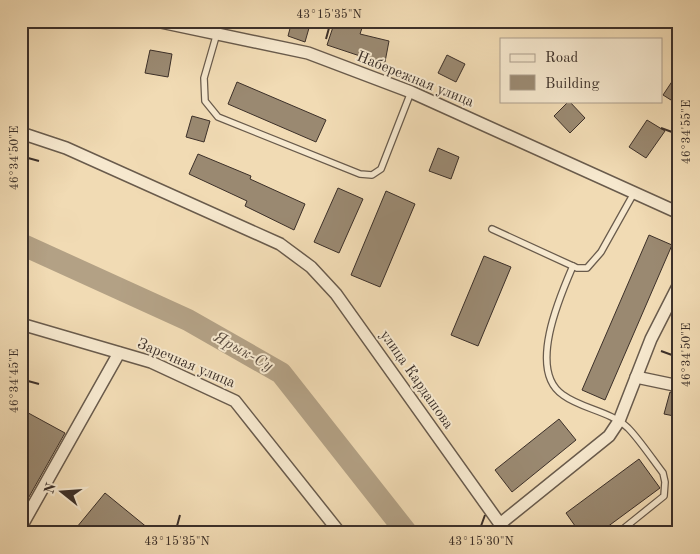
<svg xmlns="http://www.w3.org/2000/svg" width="700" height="554" viewBox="0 0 700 554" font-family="'Old Standard TT',serif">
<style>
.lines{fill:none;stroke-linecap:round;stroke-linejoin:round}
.river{stroke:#b3a185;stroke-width:22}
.building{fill:#9a8971;stroke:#3c3029}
.service-casing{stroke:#695b4c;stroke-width:8}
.minor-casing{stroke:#695b4c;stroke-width:14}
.service{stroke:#f6e8ce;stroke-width:5.5}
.minor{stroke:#f6e8ce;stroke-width:11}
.ticks{fill:none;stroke:#3c3029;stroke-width:2}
.labels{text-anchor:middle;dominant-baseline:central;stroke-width:4;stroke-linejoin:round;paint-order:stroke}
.street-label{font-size:15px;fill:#3c3029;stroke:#f6e8ce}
.water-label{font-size:16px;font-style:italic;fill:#5a4c40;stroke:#f6e8ce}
.neatline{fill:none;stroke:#3c3029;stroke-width:2}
.ticks-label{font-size:12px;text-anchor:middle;fill:#3c3029}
</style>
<rect width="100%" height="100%" fill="#f1dbb4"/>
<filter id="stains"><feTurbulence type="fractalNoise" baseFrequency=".004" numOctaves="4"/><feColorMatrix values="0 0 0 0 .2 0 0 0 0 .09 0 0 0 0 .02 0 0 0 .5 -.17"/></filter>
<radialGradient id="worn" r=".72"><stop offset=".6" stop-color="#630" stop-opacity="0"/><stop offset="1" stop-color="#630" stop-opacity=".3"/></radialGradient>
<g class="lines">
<polyline class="river" points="21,244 188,320 281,373 407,533"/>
</g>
<g class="building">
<polygon points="292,21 311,21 305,42 288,36"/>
<polygon points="335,21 340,21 362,28 360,34 389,41 385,62 363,57 327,45"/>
<polygon points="150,50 172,54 168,77 145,73"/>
<polygon points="447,55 465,64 456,82 438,73"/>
<polygon points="679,71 679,105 663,95"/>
<polygon points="237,82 326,120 316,142 228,104"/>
<polygon points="569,101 585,118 570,133 554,116"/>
<polygon points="192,116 210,121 204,142 186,137"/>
<polygon points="647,120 665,131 646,158 629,147"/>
<polygon points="438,148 459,157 451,179 429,171"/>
<polygon points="198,154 251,176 250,179 305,204 294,230 245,206 247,201 189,174"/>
<polygon points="338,188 363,199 339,253 314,242"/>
<polygon points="386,191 415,204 380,287 351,275"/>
<polygon points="649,235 672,245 605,400 582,390"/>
<polygon points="484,256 511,267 478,346 451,335"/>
<polygon points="670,392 679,394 679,417 664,414"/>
<polygon points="21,409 65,433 21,511"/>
<polygon points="559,419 576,440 512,492 495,470"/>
<polygon points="639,459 660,488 599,533 580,533 566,513"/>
<polygon points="105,493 154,533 72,533"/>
</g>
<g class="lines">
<defs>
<g id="service">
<polyline points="217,33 204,78 205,101 218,117 360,174 372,175 381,169 411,92"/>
<polyline points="492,229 577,268 587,268 601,252 634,193"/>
<path d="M573,266C560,296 527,371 563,395C582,409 610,411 628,428C639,439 653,460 663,473L665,482L664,496L618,533"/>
</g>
<g id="minor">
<polyline points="156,21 308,53 411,92 679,213"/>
<polyline points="21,133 66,148 280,244 311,267 336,294 500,524 609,436 619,421 651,339 679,284"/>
<polyline points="21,324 151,362 235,401 340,533"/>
<polyline points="636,377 679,386"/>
<polyline points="21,527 119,353"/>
</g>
</defs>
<use href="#service" class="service-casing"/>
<use href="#minor" class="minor-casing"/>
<use href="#service" class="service"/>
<use href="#minor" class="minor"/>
</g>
<path class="ticks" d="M326,39L329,28M661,128L672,132M28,158L39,161M661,351L672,355M28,381L39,384M177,526L180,515M481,526L485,515"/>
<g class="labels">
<g class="street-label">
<text transform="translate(415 80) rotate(22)">Набережная улица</text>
<text transform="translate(186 364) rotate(23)">Заречная улица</text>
<text transform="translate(416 380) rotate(55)">улица Кардашова</text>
</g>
<g class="water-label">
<text transform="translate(243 352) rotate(29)">Ярык-Су</text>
</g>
</g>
<rect width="700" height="554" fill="none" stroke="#f1dbb4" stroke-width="55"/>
<rect x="500" y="38" width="162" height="65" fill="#f6e8ce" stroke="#ac9e8c"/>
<rect x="510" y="54" width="25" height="8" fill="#f6e8ce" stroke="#ac9e8c"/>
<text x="545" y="62" font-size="15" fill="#3c3029">Road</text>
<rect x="510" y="75" width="25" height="15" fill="#9a8971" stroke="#ac9e8c"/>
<text x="545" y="88" font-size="15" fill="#3c3029">Building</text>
<g transform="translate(62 492) rotate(287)" stroke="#f6e8ce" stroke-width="4" paint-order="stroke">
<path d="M0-4L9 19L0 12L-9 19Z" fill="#3c3029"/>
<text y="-8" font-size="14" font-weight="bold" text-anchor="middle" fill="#3c3029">N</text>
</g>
<rect x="28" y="28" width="644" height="498" class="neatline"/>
<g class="ticks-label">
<text x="329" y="18">43°15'35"N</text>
<text transform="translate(686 132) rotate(-90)" y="4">46°34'55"E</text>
<text transform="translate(14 158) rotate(-90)" y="4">46°34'50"E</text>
<text transform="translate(686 355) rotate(-90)" y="4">46°34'50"E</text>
<text transform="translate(14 381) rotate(-90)" y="4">46°34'45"E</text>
<text x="177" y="545">43°15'35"N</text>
<text x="481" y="545">43°15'30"N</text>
</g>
<rect width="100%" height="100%" filter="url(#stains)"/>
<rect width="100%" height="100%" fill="url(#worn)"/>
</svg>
